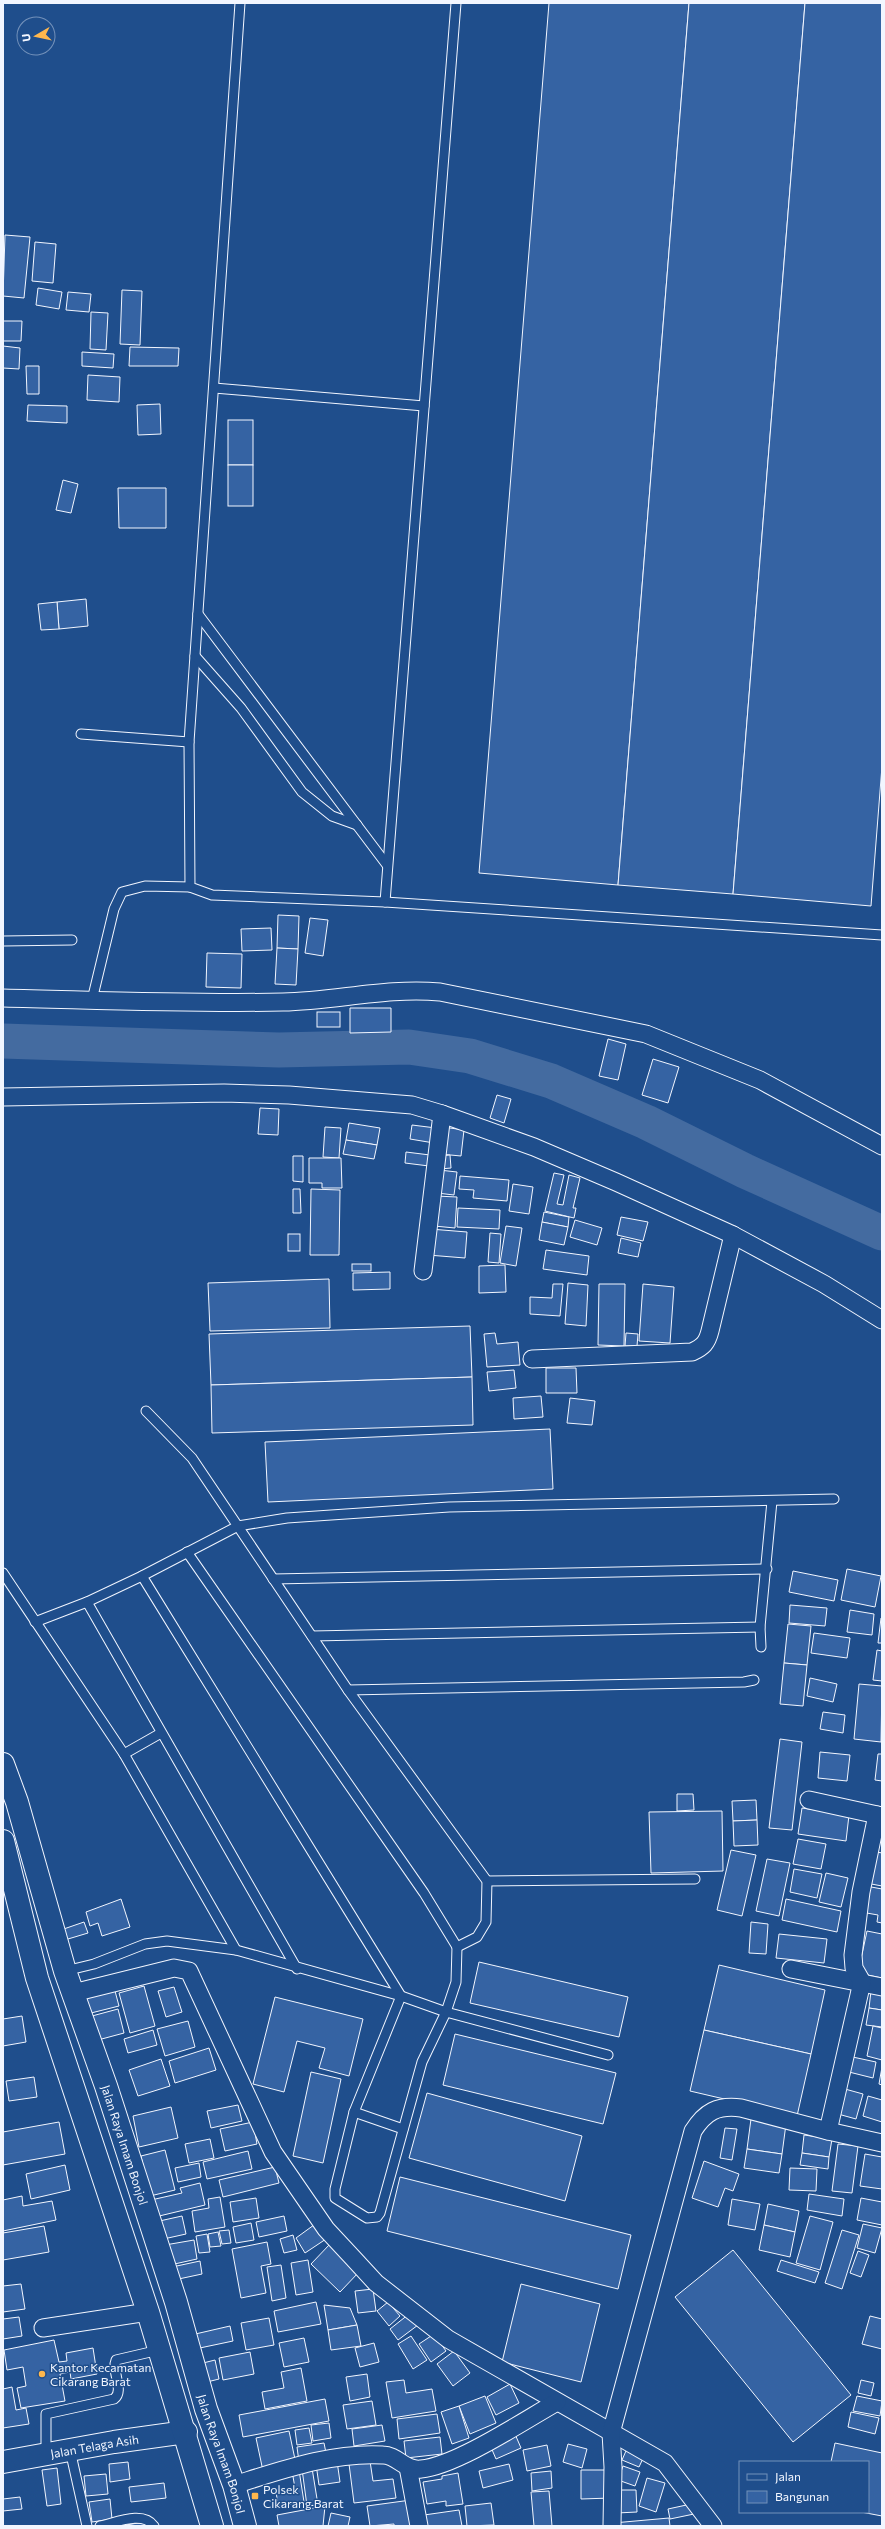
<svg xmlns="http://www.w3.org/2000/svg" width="885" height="2529" viewBox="0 0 885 2529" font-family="Commissioner,sans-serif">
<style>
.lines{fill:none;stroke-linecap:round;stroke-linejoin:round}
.river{stroke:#446ba0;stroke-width:35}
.building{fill:#3563a3;stroke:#f2f6ff}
.lane-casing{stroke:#f2f6ff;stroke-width:11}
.street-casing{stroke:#f2f6ff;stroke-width:19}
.secondary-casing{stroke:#f2f6ff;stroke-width:24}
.highway-casing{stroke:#f2f6ff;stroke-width:24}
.lane{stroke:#1f4e8c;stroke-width:9}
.street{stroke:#1f4e8c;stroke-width:17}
.secondary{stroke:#1f4e8c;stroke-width:22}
.highway{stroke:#1f4e8c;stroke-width:22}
.poi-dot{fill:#ffb74d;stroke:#1f4e8c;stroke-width:1.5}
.labels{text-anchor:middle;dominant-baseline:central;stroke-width:3;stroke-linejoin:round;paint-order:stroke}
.street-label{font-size:12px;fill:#f2f6ff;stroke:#1f4e8c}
.poi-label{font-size:12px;fill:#f2f6ff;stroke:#1f4e8c;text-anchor:start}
</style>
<rect width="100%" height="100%" fill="#1f4e8c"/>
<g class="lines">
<polyline class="river" points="3,1041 279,1050 409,1047 470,1056 551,1081 646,1122 745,1171 882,1233"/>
</g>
<g class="building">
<polygon points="549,3 689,3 618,885 479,873"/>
<polygon points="689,3 805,3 733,894 618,885"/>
<polygon points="805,3 882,3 882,766 871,906 733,894"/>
<polygon points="5,235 30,237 24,298 3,296"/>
<polygon points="35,242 56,244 53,283 32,281"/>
<polygon points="38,288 62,292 59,309 36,305"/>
<polygon points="122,290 142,291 140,345 120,344"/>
<polygon points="68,292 91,294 89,312 66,310"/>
<polygon points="91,312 108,313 106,350 90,349"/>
<polygon points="3,321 22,321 21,341 3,341"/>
<polygon points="3,346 20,348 19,369 3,368"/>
<polygon points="130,347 179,348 178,366 129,366"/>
<polygon points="82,352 114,354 113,368 82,366"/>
<polygon points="26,366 39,366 39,394 27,394"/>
<polygon points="88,375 120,377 119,402 87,400"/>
<polygon points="160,404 161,434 138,435 137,405"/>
<polygon points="28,405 67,406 67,423 27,421"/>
<rect x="228" y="420" width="25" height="45"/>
<rect x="228" y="465" width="25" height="41"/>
<polygon points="63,480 78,484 71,513 56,510"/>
<polygon points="118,488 166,488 166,528 119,528"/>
<polygon points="86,599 88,626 59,629 57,602"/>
<polygon points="57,602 59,629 41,630 38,604"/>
<polygon points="278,915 299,916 298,949 277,948"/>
<polygon points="310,918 328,920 323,956 305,953"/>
<polygon points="271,928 272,950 242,951 241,929"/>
<polygon points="277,948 298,949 296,985 275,984"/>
<polygon points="207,953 242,954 241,988 206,987"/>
<polygon points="350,1008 391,1008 391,1032 350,1033"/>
<rect x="317" y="1012" width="23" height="15"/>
<polygon points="608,1039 626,1044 618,1080 599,1076"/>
<polygon points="653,1059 679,1067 668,1103 642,1095"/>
<polygon points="497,1095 511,1099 504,1123 490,1118"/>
<polygon points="260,1108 279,1109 278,1135 258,1134"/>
<polygon points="349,1123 380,1128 377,1145 346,1140"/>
<polygon points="412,1125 436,1128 434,1143 410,1139"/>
<polygon points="325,1127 341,1128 339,1158 323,1157"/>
<polygon points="443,1127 464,1130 461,1156 440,1154"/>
<polygon points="346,1140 377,1145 374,1159 343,1154"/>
<polygon points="406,1152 430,1155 429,1166 405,1163"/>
<polygon points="450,1155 451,1168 440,1169 439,1156"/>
<polygon points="293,1156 303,1156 303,1182 293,1181"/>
<polygon points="309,1158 341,1158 342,1188 322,1188 322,1183 309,1183"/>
<polygon points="439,1170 457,1172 454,1195 437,1193"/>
<polygon points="554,1173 564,1175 557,1204 563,1205 569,1175 580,1178 573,1208 576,1208 574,1218 545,1211"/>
<polygon points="460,1176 509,1180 507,1201 473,1198 474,1190 459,1189"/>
<polygon points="513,1184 533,1187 529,1214 509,1211"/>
<polygon points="293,1189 300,1189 301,1213 293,1213"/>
<polygon points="311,1189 340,1190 339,1255 310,1255"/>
<polygon points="436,1196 457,1197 455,1228 434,1226"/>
<polygon points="458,1208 500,1210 499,1229 457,1227"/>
<polygon points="544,1212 569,1217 568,1227 542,1222"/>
<polygon points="621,1217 648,1222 643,1241 617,1235"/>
<polygon points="575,1220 602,1228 597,1245 570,1237"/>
<polygon points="542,1222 568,1227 564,1245 539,1240"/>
<polygon points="506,1226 522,1228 516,1266 500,1263"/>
<polygon points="430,1229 467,1232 465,1258 428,1255"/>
<polygon points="490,1233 501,1234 499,1263 488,1262"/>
<rect x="288" y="1234" width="12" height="17"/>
<polygon points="621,1238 641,1243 638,1257 618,1253"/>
<polygon points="546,1250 589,1256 587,1275 543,1269"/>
<rect x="352" y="1264" width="19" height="7"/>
<polygon points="505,1265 506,1292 479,1293 479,1266"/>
<polygon points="390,1272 390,1289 353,1290 353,1273"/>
<polygon points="329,1279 330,1328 210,1331 208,1283"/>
<polygon points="568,1283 588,1285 586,1326 565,1324"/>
<polygon points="553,1284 563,1284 560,1316 530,1314 530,1297 552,1298"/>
<polygon points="599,1284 625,1284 624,1346 598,1345"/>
<polygon points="643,1284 674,1287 670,1343 639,1341"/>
<polygon points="470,1326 472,1377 211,1385 209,1334"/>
<polygon points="495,1333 497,1344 518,1342 520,1365 487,1367 484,1334"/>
<polygon points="626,1333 638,1334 637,1346 625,1346"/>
<polygon points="546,1368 576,1368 577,1393 546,1393"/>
<polygon points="514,1370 516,1388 489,1391 487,1372"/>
<polygon points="472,1377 473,1425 212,1433 211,1385"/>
<polygon points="541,1396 543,1417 514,1419 513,1398"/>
<polygon points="570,1398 595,1401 592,1425 567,1423"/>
<polygon points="550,1429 553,1489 268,1502 265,1442"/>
<polygon points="847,1569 881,1576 875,1607 841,1600"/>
<polygon points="793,1571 838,1580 834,1601 789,1592"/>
<polygon points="790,1605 827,1608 825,1626 789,1623"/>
<polygon points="850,1610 874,1614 872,1635 847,1632"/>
<polygon points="881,1618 882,1618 882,1643 878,1643"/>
<polygon points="788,1624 811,1626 807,1665 784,1663"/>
<polygon points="814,1633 850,1638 847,1658 811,1653"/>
<polygon points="877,1650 882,1651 882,1681 873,1680"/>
<polygon points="784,1663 807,1665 803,1706 780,1704"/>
<polygon points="810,1678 837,1684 833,1702 807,1696"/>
<polygon points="859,1684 882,1686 881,1742 854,1739"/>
<polygon points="823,1712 845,1715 843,1733 820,1729"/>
<polygon points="780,1739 802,1742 792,1830 769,1828"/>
<polygon points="820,1752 850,1755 847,1781 818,1778"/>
<polygon points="878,1754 882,1754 882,1781 875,1780"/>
<polygon points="677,1794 693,1794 694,1810 677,1811"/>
<polygon points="756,1800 757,1820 733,1821 732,1801"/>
<polygon points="802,1808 849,1815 846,1841 798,1834"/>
<polygon points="722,1811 723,1871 651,1873 649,1812"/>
<polygon points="757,1820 758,1845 734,1846 733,1821"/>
<polygon points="798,1839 826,1844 821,1869 793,1864"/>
<polygon points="731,1850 756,1855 742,1916 717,1910"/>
<polygon points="872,1851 882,1853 882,1886 866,1883"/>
<polygon points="767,1859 790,1863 779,1916 756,1911"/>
<polygon points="794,1869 822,1874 817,1898 790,1892"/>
<polygon points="826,1873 848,1878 841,1907 819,1902"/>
<polygon points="866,1886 882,1889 882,1923 877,1922 878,1915 861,1912"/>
<polygon points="121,1899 130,1927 102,1936 98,1923 90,1926 86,1912"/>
<polygon points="786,1899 841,1911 837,1932 782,1920"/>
<polygon points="84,1922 88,1933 58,1942 55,1932"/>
<polygon points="751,1922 768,1924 766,1954 749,1953"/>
<polygon points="867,1931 882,1934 882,1978 858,1973"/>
<polygon points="779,1934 827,1939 824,1963 776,1958"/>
<polygon points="479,1962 628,1997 619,2037 470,2003"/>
<polygon points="719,1965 825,1990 811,2054 704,2030"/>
<polygon points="144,1986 155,2026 130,2033 119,1993"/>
<polygon points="174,1987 182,2012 166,2017 158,1991"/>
<polygon points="115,1991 119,2006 87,2014 83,1999"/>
<polygon points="871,1991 882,1992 882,2010 869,2008"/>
<polygon points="275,1997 363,2019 349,2076 319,2068 325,2048 297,2041 284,2092 253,2084"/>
<polygon points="869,2008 882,2010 882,2027 866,2025"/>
<polygon points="118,2009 124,2033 98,2040 92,2016"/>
<polygon points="22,2016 26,2042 3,2046 3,2019"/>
<polygon points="188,2021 195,2047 165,2056 157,2029"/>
<polygon points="873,2026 882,2028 882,2060 867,2056"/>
<polygon points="153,2030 157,2045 128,2053 124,2039"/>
<polygon points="704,2030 811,2054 797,2116 690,2091"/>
<polygon points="455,2034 616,2073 603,2124 443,2085"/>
<polygon points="209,2048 216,2070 175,2083 169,2061"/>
<polygon points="848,2056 876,2062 873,2078 845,2071"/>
<polygon points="161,2059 170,2086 138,2096 129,2070"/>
<polygon points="882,2067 882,2085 879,2084"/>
<polygon points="311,2072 341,2079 323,2163 293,2156"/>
<polygon points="34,2077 37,2097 9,2101 6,2081"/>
<polygon points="845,2089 863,2094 856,2119 838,2114"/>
<polygon points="427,2093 582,2136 565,2201 409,2158"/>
<polygon points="868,2096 882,2100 882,2122 863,2116"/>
<polygon points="238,2105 242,2121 211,2128 207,2111"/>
<polygon points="171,2107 178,2138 139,2147 133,2116"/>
<polygon points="751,2119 786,2124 782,2154 747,2149"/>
<polygon points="59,2122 65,2154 3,2165 3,2132"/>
<polygon points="253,2122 257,2144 225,2151 220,2129"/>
<polygon points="725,2128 737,2129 732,2160 720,2158"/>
<polygon points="804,2135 832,2139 829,2157 802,2153"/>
<polygon points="210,2139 214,2158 189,2163 185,2144"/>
<polygon points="838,2144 858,2146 852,2193 832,2191"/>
<polygon points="747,2149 782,2154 779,2173 744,2168"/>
<polygon points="165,2150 175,2190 150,2196 141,2156"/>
<polygon points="248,2151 252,2169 207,2179 203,2162"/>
<polygon points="802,2153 829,2157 828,2169 800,2165"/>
<polygon points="865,2154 882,2157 882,2189 860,2186"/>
<polygon points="704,2161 739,2174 733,2191 725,2188 718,2207 692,2198"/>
<polygon points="199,2163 201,2177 178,2182 175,2168"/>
<polygon points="65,2165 70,2190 31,2199 26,2174"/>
<polygon points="275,2167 279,2183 223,2197 219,2180"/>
<polygon points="790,2168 817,2169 816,2191 789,2190"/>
<polygon points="400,2177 631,2235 618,2289 387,2231"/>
<polygon points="200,2183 205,2205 155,2217 151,2200 182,2193 180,2188"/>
<polygon points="809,2194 844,2199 842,2216 807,2210"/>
<polygon points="22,2196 23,2206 52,2201 56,2220 3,2231 3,2200"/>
<polygon points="220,2197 225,2227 195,2232 192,2211 209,2208 208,2199"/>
<polygon points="256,2198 259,2218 233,2222 230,2202"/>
<polygon points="861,2198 882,2202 882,2225 857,2220"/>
<polygon points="732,2199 760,2204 755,2230 728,2225"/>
<polygon points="768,2204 799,2211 795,2232 764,2225"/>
<polygon points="182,2216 186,2234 159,2240 155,2222"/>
<polygon points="284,2216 287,2231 259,2237 256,2222"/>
<polygon points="810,2216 833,2222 820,2270 796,2263"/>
<polygon points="318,2222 329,2237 305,2253 296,2238"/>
<polygon points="251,2223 254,2240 236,2243 233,2227"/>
<polygon points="863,2224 882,2228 875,2253 857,2248"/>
<polygon points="764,2225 795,2232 790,2257 759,2250"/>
<polygon points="44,2226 49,2252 3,2260 3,2233"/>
<polygon points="229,2230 231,2243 222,2244 219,2231"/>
<polygon points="842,2230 859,2235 842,2289 825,2283"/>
<polygon points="218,2232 221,2246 210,2247 208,2234"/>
<polygon points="207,2234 210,2252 199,2253 196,2236"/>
<polygon points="293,2235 297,2250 284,2253 280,2239"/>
<polygon points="194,2240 197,2259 170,2265 165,2245"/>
<polygon points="267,2242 271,2264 261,2266 266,2293 241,2298 232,2249"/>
<polygon points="330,2244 359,2272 340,2292 311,2264"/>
<polygon points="733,2250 851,2395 793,2442 675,2297"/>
<polygon points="858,2251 869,2255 861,2277 850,2273"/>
<polygon points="308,2260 313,2292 296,2295 291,2263"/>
<polygon points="781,2260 819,2272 815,2283 777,2271"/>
<polygon points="200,2261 202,2274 174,2280 172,2267"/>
<polygon points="281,2265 286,2298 272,2301 267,2267"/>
<polygon points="21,2284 25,2309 3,2312 3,2286"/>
<polygon points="521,2284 600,2304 581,2382 502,2362"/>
<polygon points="373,2289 376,2311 358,2313 355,2291"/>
<polygon points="316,2302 321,2324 278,2332 274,2311"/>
<polygon points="388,2302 400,2316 389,2326 377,2311"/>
<polygon points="324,2305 350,2308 357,2325 328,2330"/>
<polygon points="409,2314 418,2325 398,2340 390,2329"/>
<polygon points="870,2316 882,2319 882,2349 862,2344"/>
<polygon points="19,2317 22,2336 3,2339 3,2319"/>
<polygon points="269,2318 274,2345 246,2350 241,2323"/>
<polygon points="357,2325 361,2346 331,2350 328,2330"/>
<polygon points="230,2326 233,2341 195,2349 191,2335"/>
<polygon points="434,2334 446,2351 431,2362 419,2344"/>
<polygon points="411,2336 427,2360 413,2369 398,2344"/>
<polygon points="304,2338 309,2362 284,2367 279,2343"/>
<polygon points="54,2340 59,2362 67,2361 66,2353 93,2348 97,2374 71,2379 70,2372 60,2374 65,2401 21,2408 17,2388 26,2386 23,2367 7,2370 4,2350"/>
<polygon points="374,2343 379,2362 360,2367 355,2348"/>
<polygon points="454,2351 470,2373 453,2386 437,2364"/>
<polygon points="250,2352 254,2374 223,2380 219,2358"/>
<polygon points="215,2360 219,2379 207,2382 203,2363"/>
<polygon points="301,2368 307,2401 265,2409 262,2392 284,2388 281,2372"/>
<polygon points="367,2374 370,2397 350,2401 346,2377"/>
<polygon points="404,2380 406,2393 432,2389 436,2411 392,2418 386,2382"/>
<polygon points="861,2380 874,2383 871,2396 858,2393"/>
<polygon points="510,2384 519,2403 496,2415 487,2397"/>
<polygon points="12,2387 16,2410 26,2408 29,2424 3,2428 3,2389"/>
<polygon points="485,2396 496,2423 470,2434 459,2406"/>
<polygon points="857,2396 882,2401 880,2416 853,2411"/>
<polygon points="325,2399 329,2421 243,2437 239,2415"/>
<polygon points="372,2401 376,2425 347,2429 343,2405"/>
<polygon points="459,2406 469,2438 452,2444 441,2412"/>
<polygon points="851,2412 879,2418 875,2434 848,2427"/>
<polygon points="437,2414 440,2433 399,2439 397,2419"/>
<polygon points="329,2423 331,2438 313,2441 311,2425"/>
<polygon points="382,2425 385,2441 354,2446 352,2429"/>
<polygon points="309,2428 312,2443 297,2445 295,2430"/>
<polygon points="289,2431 296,2464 263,2471 256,2438"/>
<polygon points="515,2434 521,2448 496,2459 490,2445"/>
<polygon points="440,2437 442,2454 406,2458 404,2441"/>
<polygon points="324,2443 327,2458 299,2462 297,2447"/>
<polygon points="835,2443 882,2453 882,2516 861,2512 868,2512 868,2462 831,2462"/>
<polygon points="568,2444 587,2449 582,2468 563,2462"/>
<polygon points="629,2444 646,2452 639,2467 622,2460"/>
<polygon points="547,2445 551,2466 527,2471 523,2450"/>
<polygon points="337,2461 340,2482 319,2485 316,2464"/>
<polygon points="370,2461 373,2481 393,2479 396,2498 354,2503 349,2464"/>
<polygon points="128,2462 130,2479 110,2482 109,2464"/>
<polygon points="509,2464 513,2480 483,2488 479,2471"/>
<polygon points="623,2466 640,2472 635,2486 618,2480"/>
<polygon points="57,2468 61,2504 47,2506 42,2470"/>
<polygon points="312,2468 318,2505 307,2506 302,2469"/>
<polygon points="299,2470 304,2502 278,2506 276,2491 295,2488 292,2471"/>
<polygon points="581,2470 610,2470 611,2498 581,2499"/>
<polygon points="551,2471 552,2488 532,2491 531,2473"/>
<polygon points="458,2473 463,2504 446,2506 446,2501 427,2504 423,2482 442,2479 442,2476"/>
<polygon points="106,2474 108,2494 86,2496 84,2476"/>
<polygon points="647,2478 665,2483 656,2512 639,2506"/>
<polygon points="164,2483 166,2498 131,2502 129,2487"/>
<polygon points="617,2490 636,2490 637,2512 617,2513"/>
<polygon points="549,2491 552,2526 534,2526 531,2492"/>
<polygon points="20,2497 22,2509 3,2511 3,2499"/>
<polygon points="110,2499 112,2519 92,2522 89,2502"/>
<polygon points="411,2500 414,2526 394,2526 394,2524 370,2526 367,2506"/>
<polygon points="491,2503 494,2525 467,2526 465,2506"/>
<polygon points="691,2504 694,2514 670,2519 668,2509"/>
<polygon points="325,2506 323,2526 279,2526 277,2515"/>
<polygon points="459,2510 462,2526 426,2526 424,2515"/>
<polygon points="331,2513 350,2517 348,2526 328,2526"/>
<polygon points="669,2518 670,2526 613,2526 613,2523"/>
<polygon points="144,2522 145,2526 120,2526"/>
</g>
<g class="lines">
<defs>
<g id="lane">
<polyline points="240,3 189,742 190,887 212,895 385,902 882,935"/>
<polyline points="214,388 424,406"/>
<polyline points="198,614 387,865"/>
<polyline points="195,656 241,708 302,792 332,816 357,825"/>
<polyline points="81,734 189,742"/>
<polyline points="385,902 456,3"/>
<polyline points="3,941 72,940"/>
<polyline points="92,1000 114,909 122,892 145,886 190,887"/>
<polyline points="146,1411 192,1458 348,1690 487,1881 486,1922 477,1937 457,1947 424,1893 187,1552"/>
<polyline points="3,1573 124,1754 236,1950"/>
<polyline points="142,1576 401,1996 354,2112 335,2189 335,2198 367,2218 377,2217 380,2213 422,2062 446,2012 456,1982 457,1947"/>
<polyline points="273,1579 767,1569"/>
<polyline points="87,1602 297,1969"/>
<polyline points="35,1622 87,1602 142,1576 238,1526 287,1518 449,1507 834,1499"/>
<polyline points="312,1636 760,1627"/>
<polyline points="761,1647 760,1627 772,1501"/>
<polyline points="348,1690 744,1682 754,1680"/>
<polyline points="124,1754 161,1733"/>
<polyline points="487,1881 695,1879"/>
<polyline points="65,1971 94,1964 145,1944 167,1941 236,1950 401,1996 446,2012 608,2055"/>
<polyline points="354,2112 403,2129"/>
<polyline points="70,2450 87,2526"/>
<path d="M46,2454V2414L114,2399C125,2391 111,2371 116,2360L159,2350"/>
<path d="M100,2526C115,2523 143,2510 154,2526"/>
</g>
<g id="street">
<path d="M3,998C96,1000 189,1004 283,1002C336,1001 387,987 440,992L646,1034L760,1080L882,1146"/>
<polyline points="3,1097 224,1093 289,1095 412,1105 442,1114 534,1147 616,1182 733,1235 824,1284 882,1320"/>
<polyline points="423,1271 442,1114"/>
<path d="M532,1359L692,1352C703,1347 707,1343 710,1331L733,1235"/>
<polyline points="809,1800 882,1816"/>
<polyline points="791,1969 882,1987"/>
<polyline points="73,1993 174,1968 189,1971 273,2152 326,2229 353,2258 376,2283 448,2339 665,2463 713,2526"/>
<polyline points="828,2131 862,1982 854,1968 853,1955 861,1892 877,1815"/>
<polyline points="43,2328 148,2312"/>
<polyline points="408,2467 419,2526"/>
<path d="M234,2485C282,2470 332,2452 383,2455C397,2455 405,2471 421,2469C456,2466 525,2420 557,2402"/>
<path d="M612,2526L613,2467L611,2433L693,2131C705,2112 717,2105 741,2108L828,2131L882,2143"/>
</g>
<g id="secondary">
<path id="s1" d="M3,2462L114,2442L186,2432"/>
</g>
<g id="highway">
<path id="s2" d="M3,1764L17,1802L65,1971L106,2086L176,2302L206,2409L234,2485L245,2526"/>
<polyline points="3,1841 37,1978 148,2312 212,2526"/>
</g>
</defs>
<use href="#lane" class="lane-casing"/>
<use href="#street" class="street-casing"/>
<use href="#secondary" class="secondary-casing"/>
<use href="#highway" class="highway-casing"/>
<use href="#lane" class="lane"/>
<use href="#street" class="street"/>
<use href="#secondary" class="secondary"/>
<use href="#highway" class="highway"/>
</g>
<g class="poi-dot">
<circle cx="42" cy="2374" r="4"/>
<rect x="251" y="2492" width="8" height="8" rx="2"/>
</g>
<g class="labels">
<g class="street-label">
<text stroke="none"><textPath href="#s2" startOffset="400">Jalan Raya Imam Bonjol</textPath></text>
<text stroke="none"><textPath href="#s1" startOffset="93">Jalan Telaga Asih</textPath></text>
<text stroke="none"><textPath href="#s2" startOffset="724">Jalan Raya Imam Bonjol</textPath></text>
</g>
<g class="poi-label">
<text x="50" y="2367">Kantor Kecamatan<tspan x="50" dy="14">Cikarang Barat</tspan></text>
<text x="263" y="2489">Polsek<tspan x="263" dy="14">Cikarang Barat</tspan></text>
</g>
</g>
<rect width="885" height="2529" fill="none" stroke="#f2f6ff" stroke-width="8"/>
<rect x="739" y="2461" width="130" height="52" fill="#1f4e8c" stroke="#7391ba"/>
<rect x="747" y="2474" width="20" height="6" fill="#1f4e8c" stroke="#7391ba"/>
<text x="775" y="2481" font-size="12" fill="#f2f6ff">Jalan</text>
<rect x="747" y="2491" width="20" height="12" fill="#3563a3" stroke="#7391ba"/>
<text x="775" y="2501" font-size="12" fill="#f2f6ff">Bangunan</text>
<g transform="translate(36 36) rotate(261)"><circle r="19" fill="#1f4e8c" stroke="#7391ba"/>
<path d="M0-3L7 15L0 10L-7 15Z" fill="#ffb74d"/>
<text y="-6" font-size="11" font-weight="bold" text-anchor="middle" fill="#f2f6ff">U</text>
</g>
</svg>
